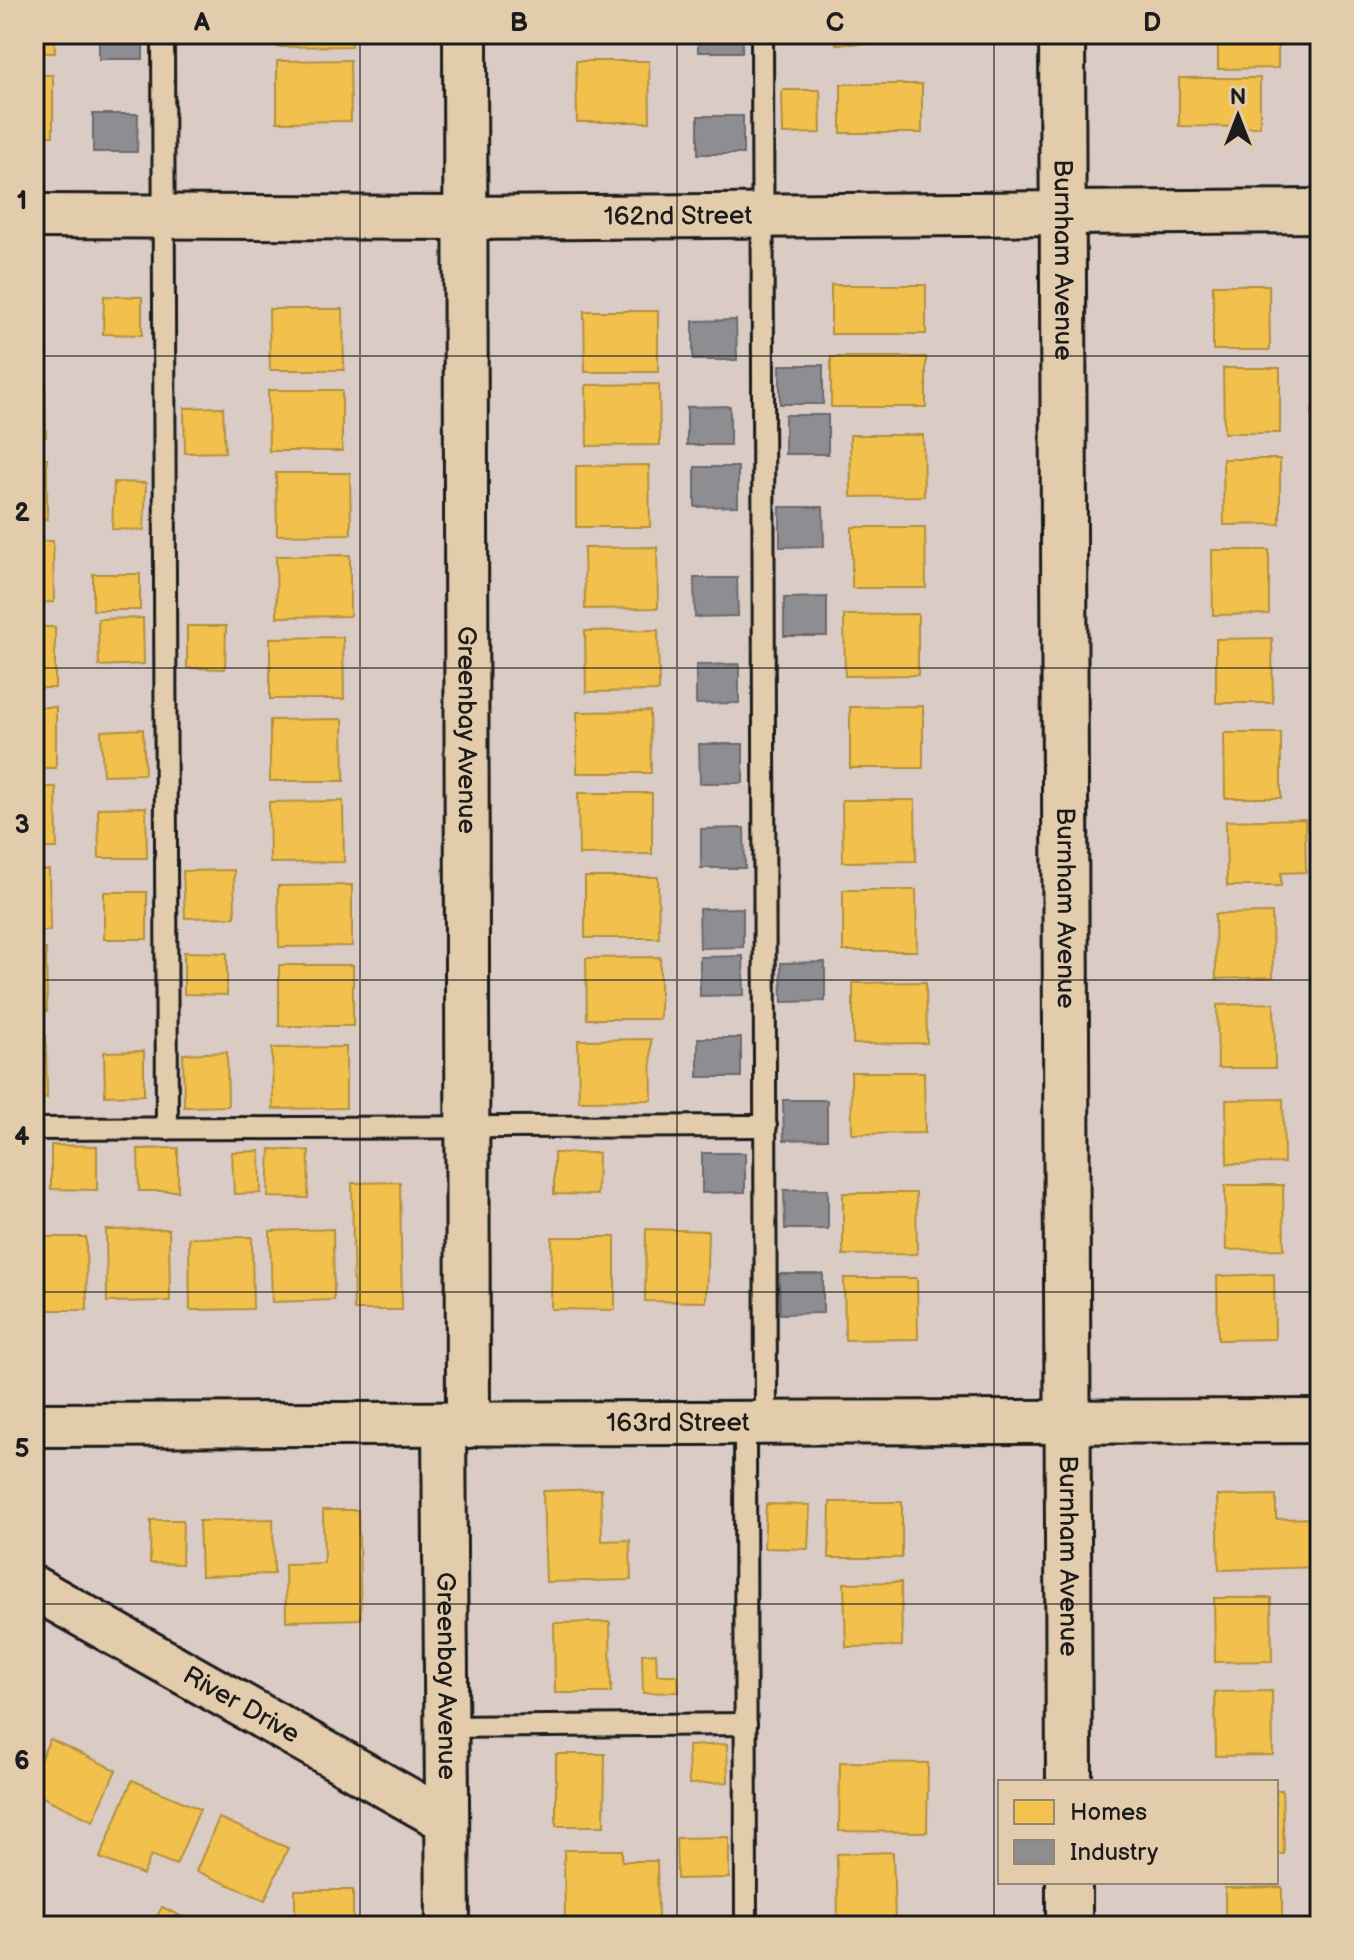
<svg xmlns="http://www.w3.org/2000/svg" width="1354" height="1960" viewBox="0 0 1354 1960" font-family="'Balsamiq Sans',sans-serif">
<style>
.homes{fill:#f2c14e;stroke:#b2903f;stroke-width:2}
.industry{fill:#8d8d92;stroke:#6b6b6f;stroke-width:2}
.lines{fill:none;stroke-linecap:round;stroke-linejoin:round}
.lane-casing{stroke:#1c1c1c;stroke-width:26}
.street-casing{stroke:#1c1c1c;stroke-width:48}
.secondary-casing{stroke:#1c1c1c;stroke-width:50}
.lane{stroke:#e3ccac;stroke-width:20}
.street{stroke:#e3ccac;stroke-width:42}
.secondary{stroke:#e3ccac;stroke-width:44}
.grid{fill:none;stroke:#1c1c1c;stroke-width:2;stroke-opacity:0.55}
.labels{text-anchor:middle;dominant-baseline:central;stroke-width:8;stroke-linejoin:round;paint-order:stroke}
.street-label{font-size:26px;fill:#1c1c1c;stroke:#e3ccac}
.neatline{fill:none;stroke:#1c1c1c;stroke-width:3}
.grid-label{font-size:26px;text-anchor:middle;font-weight:bold;fill:#1c1c1c}
</style>
<rect width="100%" height="100%" fill="#dacbc4"/>
<filter id="ink" filterUnits="userSpaceOnUse"><feTurbulence type="fractalNoise" baseFrequency=".0125" numOctaves="2"/><feDisplacementMap in="SourceGraphic" scale="16" xChannelSelector="R" yChannelSelector="G"/><feConvolveMatrix kernelMatrix="1 2 1 2 8 2 1 2 1" color-interpolation-filters="sRGB"/></filter>
<g filter="url(#ink)">
<g class="homes">
<polygon points="34,34 54,34 55,53 34,53"/>
<polygon points="277,34 350,34 351,46 277,47"/>
<polygon points="576,34 649,34 649,37 576,38"/>
<polygon points="796,34 925,34 925,43 836,44 835,35"/>
<polygon points="1178,34 1278,34 1278,68 1218,69 1218,45 1178,45"/>
<polygon points="350,60 351,121 277,122 277,61"/>
<polygon points="576,61 649,61 650,122 577,122"/>
<rect x="34" y="75" width="19" height="61"/>
<polygon points="1179,78 1260,78 1260,127 1179,126"/>
<rect x="841" y="84" width="81" height="49"/>
<polygon points="782,90 820,90 821,133 783,134"/>
<rect x="831" y="285" width="95" height="49"/>
<polygon points="1213,285 1269,285 1270,350 1213,350"/>
<polygon points="104,296 142,297 142,335 103,334"/>
<polygon points="34,302 46,302 47,363 34,363"/>
<polygon points="269,309 343,309 344,370 270,370"/>
<polygon points="584,311 658,311 658,372 585,372"/>
<rect x="831" y="357" width="95" height="50"/>
<polygon points="1223,368 1280,368 1280,433 1224,433"/>
<polygon points="34,376 45,376 46,437 34,438"/>
<polygon points="659,384 660,445 587,446 586,385"/>
<polygon points="268,390 342,390 342,451 269,451"/>
<polygon points="223,407 225,452 185,453 184,408"/>
<polygon points="1312,409 1320,409 1320,442 1313,442"/>
<polygon points="850,435 923,435 924,496 851,497"/>
<rect x="34" y="458" width="13" height="61"/>
<polygon points="1223,459 1280,459 1280,524 1224,525"/>
<polygon points="649,465 650,527 576,527 576,466"/>
<polygon points="276,473 350,473 351,534 277,535"/>
<polygon points="114,482 146,483 144,530 112,529"/>
<polygon points="852,527 925,527 926,588 852,588"/>
<polygon points="34,541 53,541 54,602 34,603"/>
<polygon points="657,547 658,608 585,609 584,548"/>
<polygon points="1212,550 1269,550 1269,614 1213,615"/>
<polygon points="350,555 350,616 277,617 276,556"/>
<rect x="93" y="574" width="47" height="36"/>
<polygon points="918,614 918,675 845,676 844,615"/>
<polygon points="143,618 144,664 99,666 98,619"/>
<polygon points="187,626 226,626 225,669 187,668"/>
<rect x="34" y="627" width="21" height="61"/>
<polygon points="658,630 659,691 586,692 585,631"/>
<polygon points="343,637 344,699 270,699 270,638"/>
<polygon points="1272,638 1273,703 1216,703 1216,639"/>
<polygon points="923,706 923,768 850,768 850,707"/>
<rect x="34" y="707" width="22" height="61"/>
<polygon points="650,711 651,773 577,773 577,712"/>
<polygon points="343,719 344,781 270,781 270,720"/>
<polygon points="143,729 145,774 103,775 101,731"/>
<polygon points="1224,733 1281,733 1281,798 1225,798"/>
<polygon points="34,787 56,787 57,848 34,848"/>
<polygon points="578,793 652,793 652,854 579,855"/>
<polygon points="842,800 915,800 916,861 843,862"/>
<polygon points="343,801 344,862 270,863 269,802"/>
<polygon points="146,807 147,858 99,858 98,808"/>
<polygon points="1305,819 1306,872 1281,873 1281,886 1227,886 1226,821"/>
<polygon points="34,870 49,870 50,931 34,931"/>
<polygon points="234,870 235,917 185,918 183,871"/>
<polygon points="585,877 658,877 659,938 585,938"/>
<polygon points="352,885 352,946 279,947 278,886"/>
<polygon points="843,890 916,890 917,951 843,951"/>
<rect x="104" y="892" width="43" height="47"/>
<polygon points="1272,913 1273,977 1216,979 1215,914"/>
<polygon points="34,949 46,949 47,1011 34,1011"/>
<polygon points="184,952 227,953 227,995 184,994"/>
<polygon points="660,957 660,1019 587,1019 586,958"/>
<rect x="279" y="965" width="74" height="61"/>
<polygon points="926,982 927,1043 853,1044 853,983"/>
<polygon points="1274,1003 1275,1068 1218,1068 1217,1005"/>
<polygon points="34,1037 46,1037 47,1098 34,1098"/>
<polygon points="651,1039 652,1100 579,1101 578,1040"/>
<polygon points="346,1047 346,1108 273,1109 272,1048"/>
<polygon points="144,1051 144,1095 105,1096 104,1052"/>
<polygon points="227,1052 228,1106 184,1107 183,1054"/>
<polygon points="851,1072 924,1072 925,1133 852,1134"/>
<polygon points="1283,1099 1284,1163 1227,1164 1226,1100"/>
<polygon points="51,1145 97,1146 97,1190 51,1189"/>
<polygon points="178,1148 178,1191 139,1191 138,1149"/>
<polygon points="270,1149 309,1151 308,1198 268,1197"/>
<polygon points="260,1151 261,1193 234,1194 232,1152"/>
<polygon points="554,1153 598,1153 597,1195 554,1194"/>
<polygon points="400,1182 402,1310 354,1310 352,1183"/>
<polygon points="1225,1185 1283,1185 1284,1249 1226,1250"/>
<polygon points="843,1193 916,1193 917,1254 843,1255"/>
<polygon points="169,1229 170,1301 107,1302 106,1230"/>
<polygon points="333,1229 334,1300 272,1302 270,1231"/>
<polygon points="646,1229 708,1231 706,1302 645,1301"/>
<polygon points="34,1237 86,1237 87,1310 34,1310"/>
<polygon points="252,1237 253,1309 190,1310 189,1238"/>
<polygon points="552,1237 615,1237 615,1310 551,1309"/>
<polygon points="1274,1274 1275,1339 1218,1340 1217,1276"/>
<polygon points="844,1278 917,1278 918,1339 845,1340"/>
<polygon points="601,1489 602,1541 630,1540 631,1580 546,1582 543,1491"/>
<polygon points="1276,1495 1276,1519 1320,1518 1320,1567 1219,1570 1217,1496"/>
<polygon points="830,1502 902,1502 902,1558 829,1558"/>
<polygon points="766,1504 810,1505 808,1549 764,1548"/>
<polygon points="323,1510 358,1510 361,1619 286,1621 285,1564 324,1563"/>
<polygon points="273,1519 274,1574 201,1576 199,1521"/>
<polygon points="151,1520 183,1520 182,1564 150,1563"/>
<polygon points="901,1582 902,1646 846,1647 844,1583"/>
<polygon points="1214,1598 1271,1598 1272,1661 1215,1662"/>
<polygon points="610,1622 611,1693 555,1693 554,1623"/>
<polygon points="656,1653 657,1675 678,1675 679,1692 643,1693 642,1654"/>
<polygon points="1316,1683 1320,1683 1320,1730 1315,1730"/>
<polygon points="1272,1691 1273,1755 1216,1756 1215,1692"/>
<rect x="1318" y="1738" width="2" height="37"/>
<polygon points="50,1739 116,1770 93,1821 34,1793 34,1773"/>
<polygon points="727,1744 728,1782 689,1784 688,1746"/>
<polygon points="556,1754 605,1754 604,1826 556,1826"/>
<polygon points="840,1762 928,1763 927,1832 839,1831"/>
<polygon points="132,1780 200,1809 176,1865 151,1855 143,1875 100,1858"/>
<polygon points="1276,1790 1282,1790 1284,1854 1276,1854"/>
<polygon points="219,1818 288,1848 265,1900 196,1871"/>
<polygon points="1319,1830 1320,1830 1320,1870 1318,1869"/>
<polygon points="729,1837 729,1878 677,1879 676,1838"/>
<polygon points="564,1850 622,1850 622,1861 657,1861 658,1924 565,1925"/>
<polygon points="893,1852 895,1921 838,1923 837,1854"/>
<polygon points="1282,1887 1282,1926 1225,1926 1225,1888"/>
<rect x="295" y="1890" width="58" height="36"/>
<polygon points="162,1907 201,1926 152,1926"/>
</g>
<g class="industry">
<rect x="99" y="34" width="44" height="25"/>
<polygon points="698,34 743,34 742,52 698,52"/>
<polygon points="93,114 138,114 137,152 93,152"/>
<rect x="698" y="116" width="45" height="38"/>
<polygon points="736,320 737,360 693,360 693,321"/>
<rect x="780" y="365" width="43" height="39"/>
<polygon points="730,406 730,445 687,445 687,407"/>
<rect x="785" y="415" width="43" height="39"/>
<polygon points="695,467 738,467 738,506 695,507"/>
<rect x="1314" y="498" width="6" height="39"/>
<polygon points="780,507 823,507 824,546 780,547"/>
<polygon points="694,578 737,578 738,616 695,617"/>
<polygon points="1312,590 1320,590 1320,630 1313,630"/>
<polygon points="827,597 827,636 784,636 784,598"/>
<polygon points="739,664 739,703 696,704 696,665"/>
<polygon points="1317,727 1320,727 1320,766 1318,766"/>
<polygon points="699,744 743,744 743,783 700,783"/>
<polygon points="744,828 745,868 701,868 701,829"/>
<polygon points="743,908 743,947 700,948 699,909"/>
<polygon points="743,956 744,995 700,996 700,957"/>
<polygon points="825,962 825,1001 782,1002 781,963"/>
<rect x="698" y="1038" width="43" height="39"/>
<rect x="1317" y="1040" width="3" height="39"/>
<polygon points="783,1100 827,1100 827,1139 784,1140"/>
<polygon points="702,1153 745,1153 745,1192 702,1193"/>
<polygon points="828,1189 828,1229 785,1229 784,1190"/>
<polygon points="779,1274 823,1274 823,1313 780,1314"/>
</g>
<g class="lines">
<defs>
<g id="lane">
<polyline points="163,34 167,1129"/>
<polyline points="762,34 766,1423"/>
<polyline points="34,1129 766,1126"/>
<polyline points="745,1423 746,1926"/>
<polyline points="446,1727 746,1724"/>
</g>
<g id="street">
<path id="s1" d="M465,34L468,1426"/>
<path id="s2" d="M34,216L466,218L1320,211"/>
<path id="s3" d="M34,1425L1320,1421"/>
<path id="s4" d="M444,1426L448,1926"/>
<path id="s5" d="M34,1588L447,1821"/>
</g>
<g id="secondary">
<path id="s6" d="M1062,34L1069,1782"/>
<polyline points="1069,1882 1069,1926"/>
</g>
</defs>
<use href="#lane" class="lane-casing"/>
<use href="#street" class="street-casing"/>
<use href="#secondary" class="secondary-casing"/>
<use href="#lane" class="lane"/>
<use href="#street" class="street"/>
<use href="#secondary" class="secondary"/>
</g>
</g>
<path class="grid" d="M360,34V1926M677,34V1926M994,34V1926M34,356H1320M34,668H1320M34,980H1320M34,1292H1320M34,1604H1320"/>
<g class="labels">
<g class="street-label">
<text stroke="none"><textPath href="#s2" startOffset="644">162nd Street</textPath></text>
<text stroke="none"><textPath href="#s6" startOffset="226">Burnham Avenue</textPath></text>
<text stroke="none"><textPath href="#s1" startOffset="696">Greenbay Avenue</textPath></text>
<text stroke="none"><textPath href="#s6" startOffset="874">Burnham Avenue</textPath></text>
<text stroke="none"><textPath href="#s3" startOffset="644">163rd Street</textPath></text>
<text stroke="none"><textPath href="#s6" startOffset="1522">Burnham Avenue</textPath></text>
<text stroke="none"><textPath href="#s4" startOffset="250">Greenbay Avenue</textPath></text>
<text stroke="none"><textPath href="#s5" startOffset="238">River Drive</textPath></text>
</g>
</g>
<rect width="1354" height="1960" fill="none" stroke="#e3ccac" stroke-width="88"/>
<rect x="998" y="1780" width="280" height="104" fill="#e3ccac" stroke="#938672" stroke-width="2"/>
<rect x="1014" y="1800" width="40" height="24" fill="#f2c14e" stroke="#938672" stroke-width="2"/>
<text x="1070" y="1820" font-size="24" fill="#1c1c1c">Homes</text>
<rect x="1014" y="1840" width="40" height="24" fill="#8d8d92" stroke="#938672" stroke-width="2"/>
<text x="1070" y="1860" font-size="24" fill="#1c1c1c">Industry</text>
<g transform="translate(1238 116)" stroke="#e3ccac" stroke-width="6" paint-order="stroke">
<path d="M0-6L14 30L0 20L-14 30Z" fill="#1c1c1c"/>
<text y="-12" font-size="22" font-weight="bold" text-anchor="middle" fill="#1c1c1c">N</text>
</g>
<rect x="44" y="44" width="1266" height="1872" class="neatline"/>
<g class="grid-label">
<text x="202" y="31">A</text>
<text x="519" y="31">B</text>
<text x="835" y="31">C</text>
<text x="1152" y="31">D</text>
<text x="22" y="209">1</text>
<text x="22" y="521">2</text>
<text x="22" y="833">3</text>
<text x="22" y="1145">4</text>
<text x="22" y="1457">5</text>
<text x="22" y="1769">6</text>
</g>
</svg>
